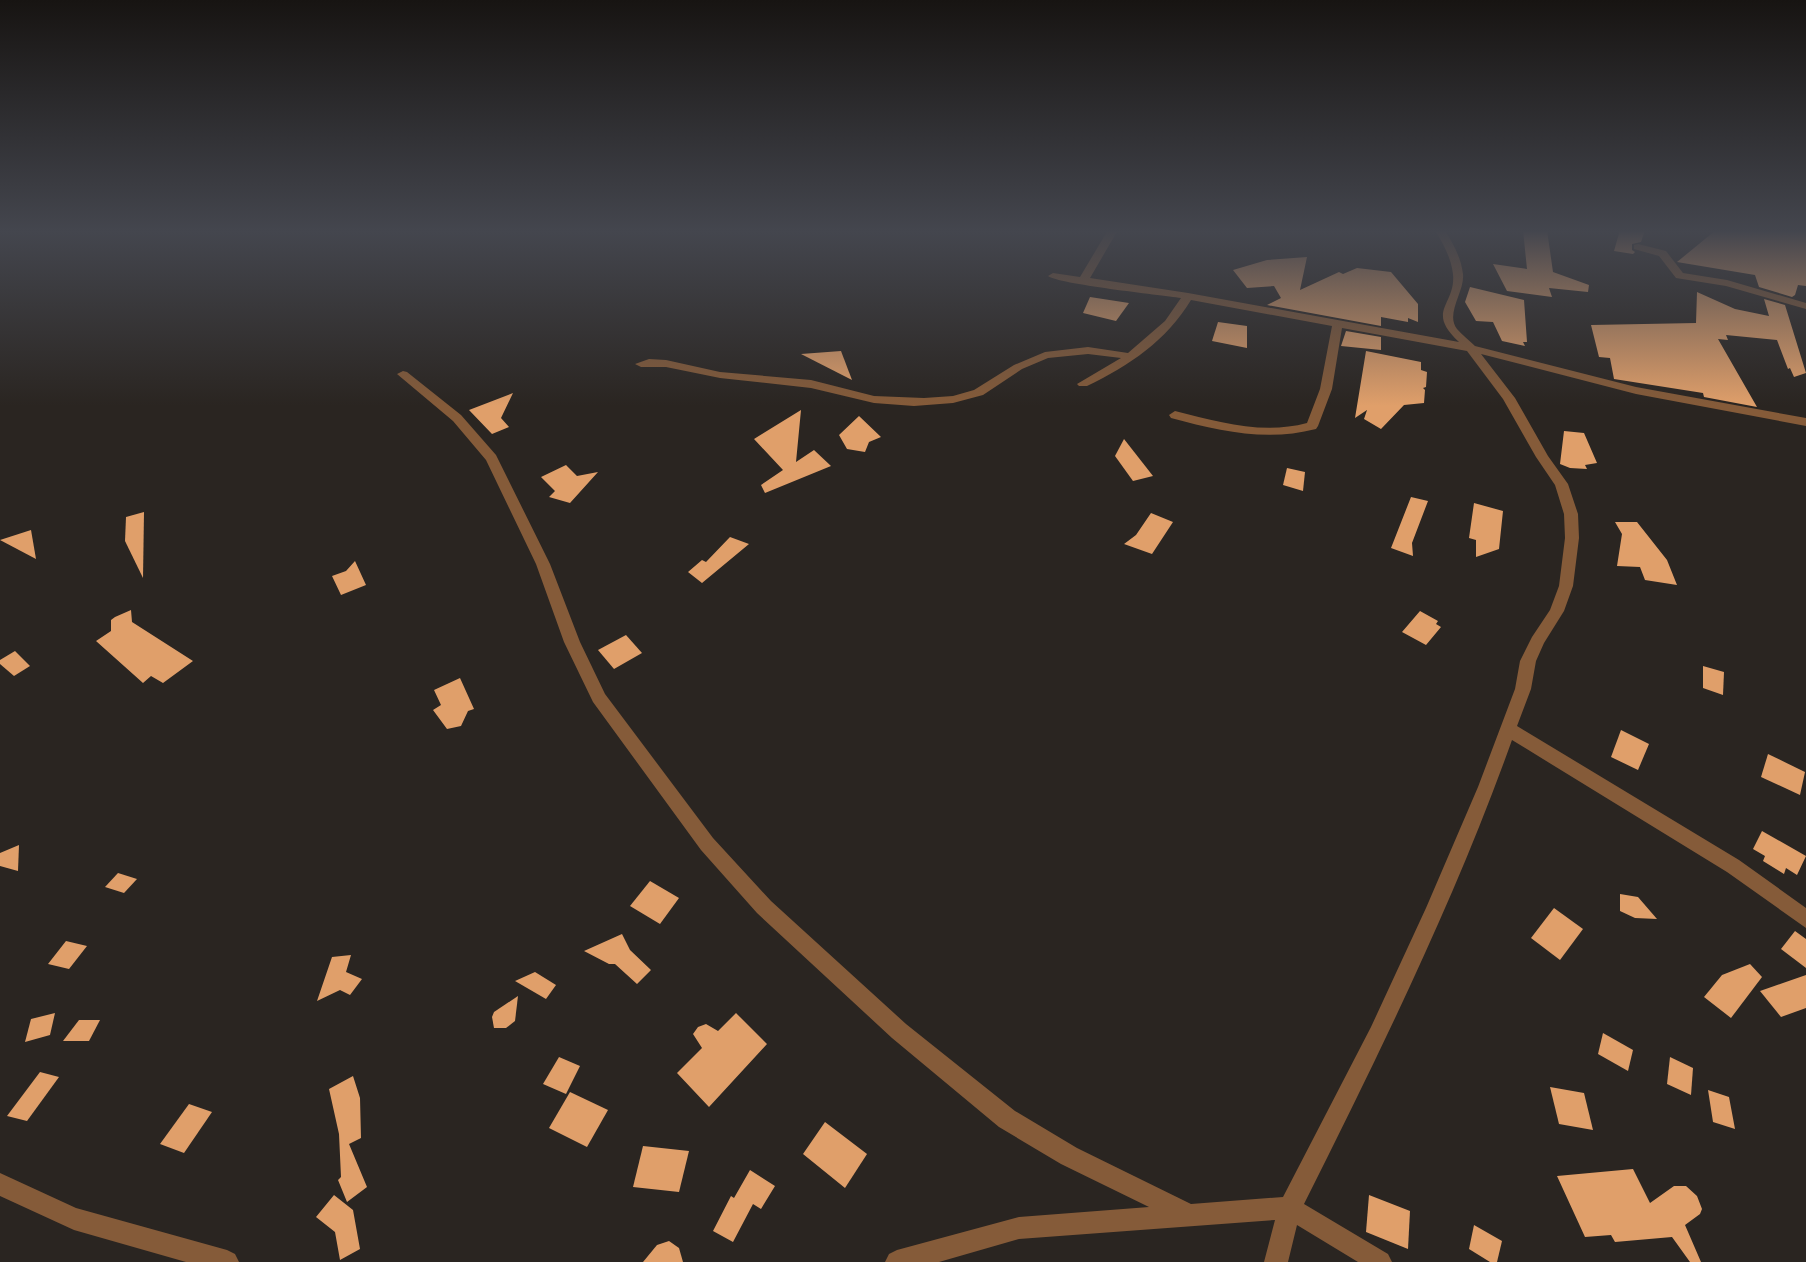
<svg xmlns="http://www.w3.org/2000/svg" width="1806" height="1262" viewBox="0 0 1806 1262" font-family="Poppins,sans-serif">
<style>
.building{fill:#e09f6a}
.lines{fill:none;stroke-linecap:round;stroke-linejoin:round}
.street{fill:#855b39;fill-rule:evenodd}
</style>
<rect width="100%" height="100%" fill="#2a2521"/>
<g class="building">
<polygon points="1523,230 1547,230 1553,272 1589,285 1588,292 1549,288 1552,297 1507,291 1493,264 1527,269"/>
<polygon points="1620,230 1645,230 1641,242 1632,244 1632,250 1635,252 1633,254 1614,251"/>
<polygon points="1716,230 1806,230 1806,286 1798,285 1795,295 1792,297 1759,287 1755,275 1677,262"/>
<polygon points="1307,257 1300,290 1339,272 1343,274 1357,268 1391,272 1418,304 1418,322 1408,318 1408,322 1381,317 1381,326 1267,305 1281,298 1274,286 1247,288 1233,270 1267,260"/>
<polygon points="1470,287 1524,300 1527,342 1523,342 1525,346 1502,341 1493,322 1476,321 1465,302"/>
<polygon points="1697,292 1735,309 1769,316 1764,299 1785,305 1806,373 1794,377 1790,368 1788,369 1777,340 1726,335 1728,340 1718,339 1757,407 1704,397 1703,393 1614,379 1610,358 1599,357 1591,325 1696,323"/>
<polygon points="1090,297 1129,303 1116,321 1083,313"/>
<polygon points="1218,322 1247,326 1247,348 1212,341"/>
<polygon points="1346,331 1381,337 1381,350 1341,346"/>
<polygon points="841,351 852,380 801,354"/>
<polygon points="1366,351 1421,362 1421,370 1427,372 1426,387 1423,388 1425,390 1424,403 1404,405 1381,429 1364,419 1367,410 1355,418"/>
<polygon points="513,393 501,418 509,427 492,434 469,410"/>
<polygon points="801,410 796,462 814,450 831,466 765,493 761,485 783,470 754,439"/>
<polygon points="859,416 881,437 869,442 865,452 847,449 839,435"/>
<polygon points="1564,431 1584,433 1597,463 1585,465 1587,469 1570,468 1560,464"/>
<polygon points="1124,439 1153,476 1133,481 1115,456"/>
<polygon points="566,465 577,476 598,472 570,503 549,497 555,491 541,477"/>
<polygon points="1287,468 1305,472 1303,491 1283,485"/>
<polygon points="1411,497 1428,501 1412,543 1413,556 1391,548"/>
<polygon points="1474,503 1503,511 1499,549 1476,557 1476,540 1469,538"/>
<polygon points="144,512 143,578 125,541 126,517"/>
<polygon points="1151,513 1173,522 1152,554 1124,544 1136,535"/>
<polygon points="1615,522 1637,522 1667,560 1677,585 1645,580 1640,567 1617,566 1622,534"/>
<polygon points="31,530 36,559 0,540"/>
<polygon points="730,537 749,544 702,583 688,572 702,560 706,562"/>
<polygon points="355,561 366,585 341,595 332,576 346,571"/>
<polygon points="131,610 132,622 193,661 163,683 151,676 143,683 96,641 111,631 111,620 115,617"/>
<polygon points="1420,611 1438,621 1436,624 1441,627 1426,645 1402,632"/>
<polygon points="626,635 642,653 614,669 598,650"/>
<polygon points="15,651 30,666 14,676 0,664 0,660"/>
<polygon points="1703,666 1724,672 1723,695 1703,688"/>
<polygon points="460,678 474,709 468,711 461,726 447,729 433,710 441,705 434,690"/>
<polygon points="1621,730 1649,744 1638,770 1611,757"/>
<polygon points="1768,754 1805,772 1800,795 1761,777"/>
<polygon points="1762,831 1806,856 1797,875 1786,868 1784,874 1763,861 1765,856 1753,849"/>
<polygon points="19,845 18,871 0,866 0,853"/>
<polygon points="118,873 137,879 124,893 105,887"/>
<polygon points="650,881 679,898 660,924 630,906"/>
<polygon points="1620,894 1638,897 1657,919 1635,918 1620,911"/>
<polygon points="1554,908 1583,929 1560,960 1531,938"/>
<polygon points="1795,931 1806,939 1806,968 1781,949"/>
<polygon points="622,934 630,950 651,970 637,984 615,964 609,964 584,951"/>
<polygon points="66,941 87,946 69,969 48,964"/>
<polygon points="351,955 346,972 362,979 350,995 340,990 317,1001 332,957"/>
<polygon points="1750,964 1762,977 1731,1018 1704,997 1722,975"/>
<polygon points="535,972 556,985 546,999 515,981"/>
<polygon points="1806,975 1806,1008 1781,1017 1760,991"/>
<polygon points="518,996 515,1021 506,1028 494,1028 492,1017 494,1012"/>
<polygon points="55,1013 50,1035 25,1042 31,1019"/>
<polygon points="736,1013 767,1044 709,1107 677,1073 702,1048 693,1034 698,1027 706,1024 718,1031"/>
<polygon points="79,1020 100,1020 89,1041 63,1041"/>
<polygon points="1603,1033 1633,1050 1628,1071 1598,1054"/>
<polygon points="559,1057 580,1066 566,1094 543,1084"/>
<polygon points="1670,1057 1693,1068 1691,1095 1667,1084"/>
<polygon points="40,1072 59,1077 27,1121 7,1116"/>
<polygon points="353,1076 360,1098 361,1138 349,1144 367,1187 347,1202 338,1180 341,1177 339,1134 329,1089"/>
<polygon points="1550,1087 1584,1093 1593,1130 1559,1124"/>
<polygon points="1708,1090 1729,1097 1735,1129 1713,1122"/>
<polygon points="570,1092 608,1110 587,1147 549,1128"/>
<polygon points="189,1104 212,1112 184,1153 160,1144"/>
<polygon points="825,1122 867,1154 845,1188 803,1154"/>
<polygon points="643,1146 689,1151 679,1192 633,1187"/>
<polygon points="1633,1169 1650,1203 1674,1186 1686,1186 1697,1196 1702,1209 1700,1214 1685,1225 1701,1262 1690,1262 1672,1237 1615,1242 1611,1235 1585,1237 1557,1176"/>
<polygon points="750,1170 775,1186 761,1209 753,1204 733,1242 713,1231 731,1196 734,1198"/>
<polygon points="334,1195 353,1210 360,1249 340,1260 335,1232 316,1217"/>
<polygon points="1369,1195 1410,1211 1408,1249 1366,1232"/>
<polygon points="1474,1225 1502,1241 1497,1262 1490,1262 1469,1249"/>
<polygon points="669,1241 679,1248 683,1262 643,1262 657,1245"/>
</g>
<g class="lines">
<g class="street">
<path d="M1108,230H1118L1090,278L1188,293L1459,342C1425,310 1456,306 1453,274C1451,257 1443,244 1435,230H1445C1453,244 1461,257 1463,274C1465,291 1445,314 1457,329C1462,335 1469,340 1475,346L1636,387L1806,418V426L1636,394L1481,354L1515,398L1548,456L1568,484L1578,514L1579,538L1573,586L1564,611L1544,643L1536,661L1531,689L1517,726L1739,860L1806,908V928L1727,872L1512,740C1455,900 1380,1052 1304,1204L1388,1254L1392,1262H1358L1297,1225L1288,1262H1264L1275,1220L1019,1239L939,1262H885L889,1254L897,1250L1019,1217L1149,1207L1061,1164L999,1127L892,1038L757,913L701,850L593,702L564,642L536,564L486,460L453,421L397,374L403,371L407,372L461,415L496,455L550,564L580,642L605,694L713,838L771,901L906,1024L1015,1111L1077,1148L1191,1204L1283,1197L1371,1027L1426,908L1478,787L1515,689L1520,661L1532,637L1550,610L1559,586L1565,538L1564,514L1555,485L1536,457L1503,399L1467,351L1342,328L1332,389L1318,426L1316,429C1266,442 1220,431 1171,418L1169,415L1175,411C1219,422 1262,435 1307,423L1320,389L1332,326L1191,300C1167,340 1129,366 1087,386H1079L1077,384L1121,358L1088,354L1048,358L1022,369L983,395L953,403L914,406L874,403L811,388L720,378L666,367H641L635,364L649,359L666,360L720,372L811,380L874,396L924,398L953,396L974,390L1014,365L1045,352L1088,347L1128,353L1165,321L1181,298C1160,295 1058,284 1048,276L1053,273L1080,277Z"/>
<polygon points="1638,244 1666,251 1683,273 1727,280 1806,303 1806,309 1726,286 1676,278 1659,256 1634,249 1634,245"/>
<polygon points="0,1173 76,1208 227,1250 235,1254 239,1262 186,1262 74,1230 0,1196"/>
</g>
</g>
<linearGradient id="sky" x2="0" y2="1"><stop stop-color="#171412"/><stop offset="0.57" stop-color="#44464e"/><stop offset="1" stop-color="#44464e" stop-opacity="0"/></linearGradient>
<rect width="1806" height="406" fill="url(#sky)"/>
</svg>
